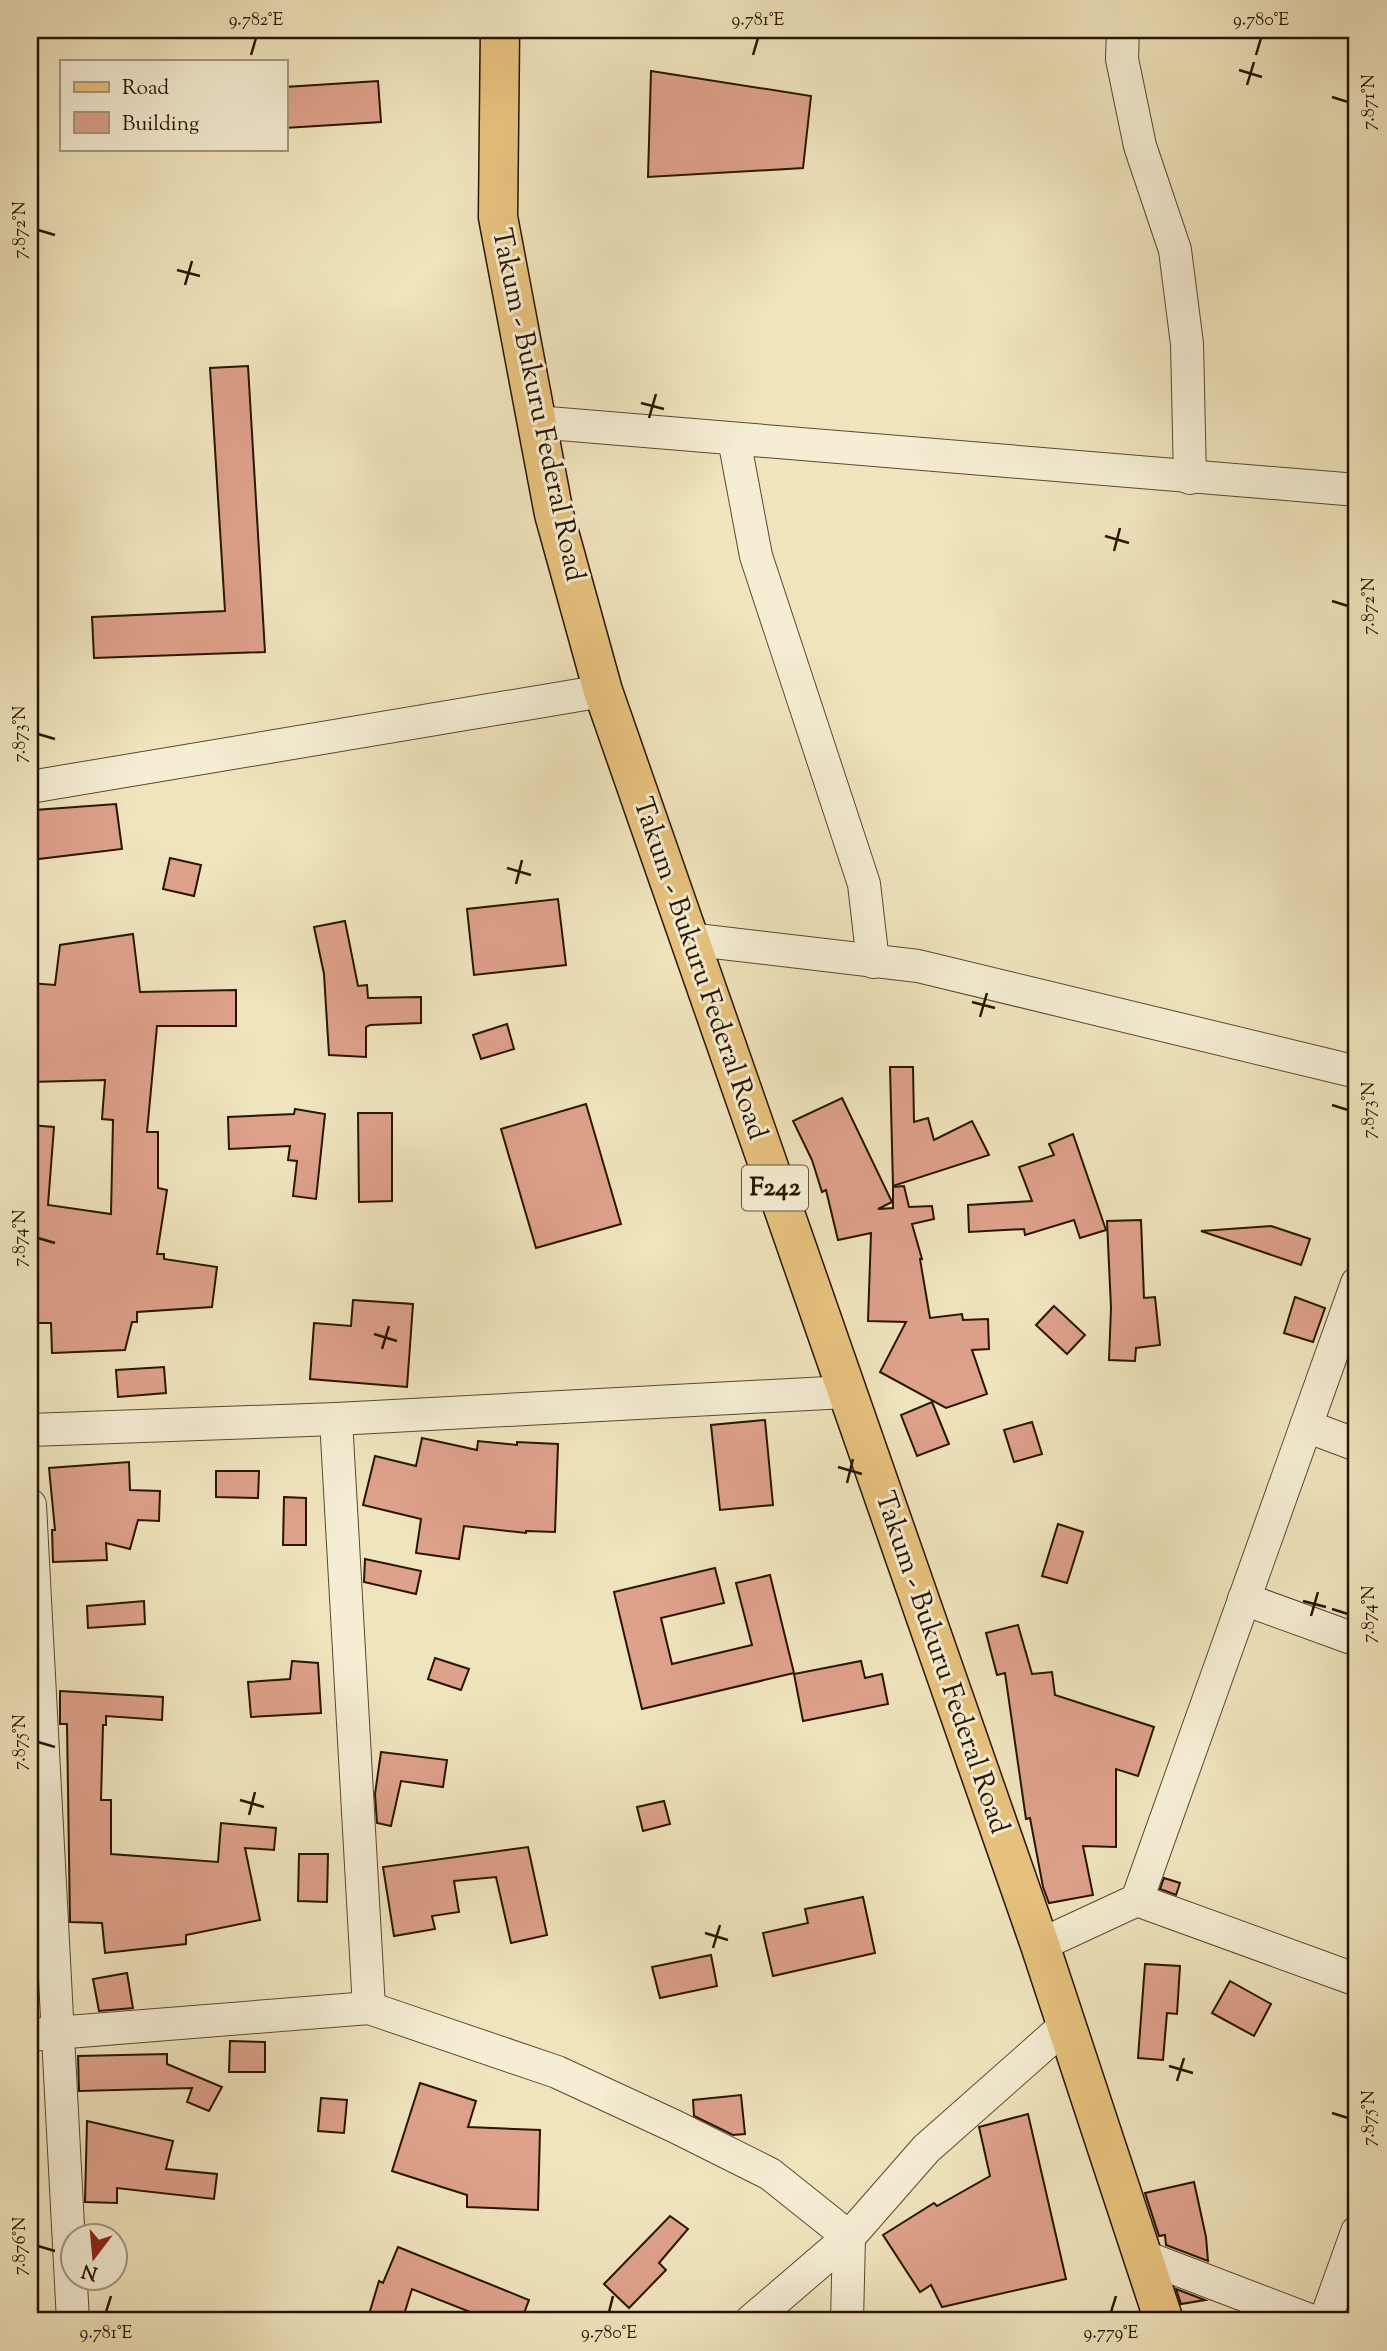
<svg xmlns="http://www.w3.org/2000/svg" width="1387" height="2351" viewBox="0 0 1387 2351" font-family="'Sorts Mill Goudy',serif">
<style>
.building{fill:#dea18a;stroke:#271501;stroke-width:2}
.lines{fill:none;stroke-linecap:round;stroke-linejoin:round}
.minor-casing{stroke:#594930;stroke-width:34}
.primary-casing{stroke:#271501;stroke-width:41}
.minor{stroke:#f5edd4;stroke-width:32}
.primary{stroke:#e8c27e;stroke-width:38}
.ticks{fill:none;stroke:#271501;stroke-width:2.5}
.labels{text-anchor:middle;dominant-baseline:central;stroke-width:6;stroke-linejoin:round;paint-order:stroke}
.shield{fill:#f5edd4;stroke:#655640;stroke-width:2}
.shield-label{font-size:26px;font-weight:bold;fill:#271501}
.street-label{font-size:28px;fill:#271501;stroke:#f5edd4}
.neatline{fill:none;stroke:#271501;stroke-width:2.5}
.ticks-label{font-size:18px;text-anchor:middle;fill:#271501}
</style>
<rect width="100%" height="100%" fill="#f0e4bd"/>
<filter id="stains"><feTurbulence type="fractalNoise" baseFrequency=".00286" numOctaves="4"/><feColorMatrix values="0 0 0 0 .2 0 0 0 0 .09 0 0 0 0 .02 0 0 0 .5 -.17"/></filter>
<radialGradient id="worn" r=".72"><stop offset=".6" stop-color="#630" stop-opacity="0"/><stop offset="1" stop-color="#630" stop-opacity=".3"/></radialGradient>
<g class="building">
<polygon points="651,71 811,96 803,168 648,177"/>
<polygon points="378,81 381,122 285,128 285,87"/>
<polygon points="248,366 265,652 94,658 92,617 225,611 210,368"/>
<polygon points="116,804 122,849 30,860 30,827 37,827 35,810"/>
<polygon points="170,858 201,865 194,896 163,889"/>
<polygon points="558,899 566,965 474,975 467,909"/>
<polygon points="345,921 358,986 367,985 368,998 421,997 421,1023 370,1025 366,1027 366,1057 329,1055 324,974 314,927"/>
<polygon points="133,934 140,992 236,990 236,1026 157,1026 147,1132 158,1132 158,1188 167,1190 157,1254 164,1254 164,1259 217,1267 212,1307 137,1312 137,1322 132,1322 125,1350 52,1353 51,1323 30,1323 30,1299 35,1299 32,1252 38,1209 30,1208 30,1125 54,1127 48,1205 111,1214 113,1120 102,1119 105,1080 30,1082 30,983 55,985 60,945"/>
<polygon points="507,1024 514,1049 481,1059 473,1035"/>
<polygon points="890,1067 913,1067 914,1122 928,1118 934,1140 972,1121 989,1155 893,1186"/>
<polygon points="842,1098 892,1202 878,1209 893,1208 893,1187 904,1186 909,1207 932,1206 934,1219 912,1224 922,1259 920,1259 930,1318 962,1314 963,1320 988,1319 989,1349 972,1350 987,1394 946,1408 880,1372 906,1322 868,1321 871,1233 838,1240 826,1190 822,1192 812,1160 793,1121"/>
<polygon points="586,1104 621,1224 536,1248 501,1129"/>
<polygon points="295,1109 325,1114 316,1199 293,1196 297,1161 288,1160 290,1146 229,1149 228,1117 294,1114"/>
<polygon points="358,1113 392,1113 392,1201 359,1202"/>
<polygon points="1073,1134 1106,1230 1080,1238 1074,1220 1025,1235 1024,1229 969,1232 968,1205 1032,1201 1019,1167 1054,1155 1049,1144"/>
<polygon points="1141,1220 1144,1298 1155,1297 1160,1345 1136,1348 1135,1361 1109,1360 1111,1308 1107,1221"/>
<polygon points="1271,1226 1310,1239 1301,1265 1201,1231"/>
<polygon points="1295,1297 1325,1308 1313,1342 1284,1333"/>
<polygon points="353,1300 413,1304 407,1387 310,1379 314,1323 351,1326"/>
<polygon points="1054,1306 1085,1335 1067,1354 1036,1325"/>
<polygon points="164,1367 166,1393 118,1397 116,1370"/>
<polygon points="932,1402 949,1444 917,1456 901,1415"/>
<polygon points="765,1420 773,1505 720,1510 711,1425"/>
<polygon points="1032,1422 1042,1454 1014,1462 1004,1430"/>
<polygon points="422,1438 477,1450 478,1441 517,1445 517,1442 558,1444 555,1532 526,1531 526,1533 464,1526 459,1559 416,1553 421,1519 363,1505 375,1456 416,1466"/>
<polygon points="129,1462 130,1490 160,1491 159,1521 138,1520 130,1549 106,1543 107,1560 53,1562 52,1530 55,1530 49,1468"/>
<polygon points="216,1471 259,1471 258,1498 216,1497"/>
<polygon points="284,1497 306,1498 306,1545 283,1545"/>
<polygon points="1058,1524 1083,1532 1067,1583 1042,1576"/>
<polygon points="365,1559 421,1571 416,1594 364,1582"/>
<polygon points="715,1568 724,1603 661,1618 672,1664 752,1645 736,1583 770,1575 794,1673 642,1709 614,1592"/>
<polygon points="144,1601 145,1624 88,1628 87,1606"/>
<polygon points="1018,1625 1032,1674 1052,1672 1055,1695 1154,1727 1138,1776 1116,1769 1116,1847 1083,1846 1093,1895 1049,1903 1043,1887 1030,1818 1026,1819 1005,1673 997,1675 986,1633"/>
<polygon points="435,1658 469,1669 461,1690 428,1679"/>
<polygon points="292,1661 318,1663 321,1713 251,1717 248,1682 290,1679"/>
<polygon points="861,1661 865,1678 882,1674 888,1704 803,1721 794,1674"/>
<polygon points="60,1691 163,1697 162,1720 106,1716 106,1725 103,1725 101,1800 111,1800 111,1854 218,1862 221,1823 276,1828 274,1850 245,1848 260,1920 186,1935 186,1944 105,1953 102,1923 70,1922 67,1724 60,1724"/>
<polygon points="381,1752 447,1760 443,1787 401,1781 391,1826 377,1823 375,1794"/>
<polygon points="664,1801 670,1824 643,1831 637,1807"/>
<polygon points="528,1847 547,1935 511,1943 496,1877 454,1881 459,1912 432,1916 435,1929 394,1936 383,1867"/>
<polygon points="299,1854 328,1854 327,1902 298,1901"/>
<polygon points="1164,1878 1180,1883 1176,1895 1160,1889"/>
<polygon points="863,1897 875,1953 773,1976 763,1933 808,1923 805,1909"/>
<polygon points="711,1955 717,1986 660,1998 652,1967"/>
<polygon points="1145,1964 1180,1966 1177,2014 1167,2013 1163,2060 1138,2058"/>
<polygon points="127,1973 133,2008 99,2011 93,1979"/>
<polygon points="1230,1981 1271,2004 1254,2036 1212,2013"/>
<polygon points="230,2041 265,2042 265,2072 229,2072"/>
<polygon points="167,2054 167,2064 222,2087 209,2111 187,2102 192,2088 79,2091 78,2056"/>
<polygon points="420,2083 476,2101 468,2127 540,2130 538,2210 467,2207 467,2195 392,2171"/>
<polygon points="741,2095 745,2134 733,2135 694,2116 693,2100"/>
<polygon points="321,2098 347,2100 344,2133 318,2131"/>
<polygon points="1028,2114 1066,2279 942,2307 931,2285 920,2292 883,2235 934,2203 937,2206 990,2176 979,2127"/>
<polygon points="87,2121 173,2141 166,2169 217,2174 214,2199 117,2188 117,2203 85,2202"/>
<polygon points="1194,2182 1206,2237 1208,2261 1166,2245 1165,2235 1159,2236 1145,2193"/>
<polygon points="670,2216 688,2229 659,2263 666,2270 629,2308 604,2284"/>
<polygon points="398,2247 529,2300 521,2321 493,2321 412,2289 402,2321 367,2321 379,2281 383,2283"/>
<polygon points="1176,2289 1205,2300 1181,2304"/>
</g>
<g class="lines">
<defs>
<g id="minor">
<polyline points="1123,30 1122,59 1140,146 1175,250 1187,344 1190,478"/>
<polyline points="536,422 1357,490"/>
<polyline points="734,439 756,556 864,884 873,962"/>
<polyline points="30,787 603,691"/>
<polyline points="688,939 918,966 1357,1072"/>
<polyline points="336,1419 369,2008"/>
<polyline points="1306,1426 1357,1445"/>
<polyline points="30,1430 336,1419 846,1392"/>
<polyline points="30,1505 73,2321"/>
<polyline points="1244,1599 1357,1640"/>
<polyline points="1137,1900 1357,1980"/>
<polyline points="1040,1945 1137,1900 1357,1283"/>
<polyline points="30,2035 369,2008 557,2072 674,2126 770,2174 849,2237 847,2321"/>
<polyline points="1142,2256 1312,2321"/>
<polyline points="751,2321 849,2237 926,2149 1065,2026"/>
<polyline points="1325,2321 1357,2232"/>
</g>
<polyline id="primary" points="500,30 498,217 554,514 603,691 1040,1945 1164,2321"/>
</defs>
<use href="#minor" class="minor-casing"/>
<use href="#primary" class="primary-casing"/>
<use href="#minor" class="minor"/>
<use href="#primary" class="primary"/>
</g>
<path class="ticks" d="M251,55L256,38M753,55L758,38M1256,55L1261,38M1239,70L1262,77M1247,85L1254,62M1332,97L1348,102M38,230L55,235M177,270L200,276M185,285L192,261M641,403L664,409M649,418L656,394M1105,536L1129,543M1114,551L1120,528M1332,601L1348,606M38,734L55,739M507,868L531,875M516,884L522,860M972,1002L995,1008M980,1017L987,993M1332,1105L1348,1110M38,1238L55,1243M374,1334L397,1341M382,1349L389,1326M838,1467L862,1474M847,1483L853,1459M1303,1601L1326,1607M1332,1609L1348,1614M1311,1616L1318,1592M38,1742L55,1747M240,1800L264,1807M249,1815L255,1792M705,1933L728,1940M713,1948L720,1925M1169,2066L1193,2073M1177,2081L1184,2058M1332,2113L1348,2118M38,2246L55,2251M106,2312L111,2296M609,2312L613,2296M1111,2312L1116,2296"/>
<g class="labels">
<rect class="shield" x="742" y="1165.5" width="66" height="45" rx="5"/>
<g class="shield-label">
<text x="775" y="1188">F242</text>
</g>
<g class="street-label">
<text transform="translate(537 405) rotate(78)">Takum - Bukuru Federal Road</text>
<text transform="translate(699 969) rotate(71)">Takum - Bukuru Federal Road</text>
<text transform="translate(941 1663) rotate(71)">Takum - Bukuru Federal Road</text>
</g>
</g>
<rect width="1387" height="2351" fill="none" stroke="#f0e4bd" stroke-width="77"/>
<rect x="60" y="60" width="228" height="91" fill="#f5edd4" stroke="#a39780" stroke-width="2"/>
<rect x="74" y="82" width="35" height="10" fill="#e8c27e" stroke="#a39780" stroke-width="2"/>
<text x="122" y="94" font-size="21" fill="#271501">Road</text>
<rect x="74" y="112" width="35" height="21" fill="#dea18a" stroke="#a39780" stroke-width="2"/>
<text x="122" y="130" font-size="21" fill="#271501">Building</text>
<g transform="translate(94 2257) rotate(196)"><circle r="33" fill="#f5edd4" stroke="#a39780" stroke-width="2"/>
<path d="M0-5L12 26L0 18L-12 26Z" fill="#8f2418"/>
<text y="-10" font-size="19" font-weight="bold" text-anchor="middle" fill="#271501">N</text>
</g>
<rect x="38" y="38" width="1310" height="2274" class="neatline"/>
<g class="ticks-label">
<text x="256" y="25">9.782°E</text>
<text x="758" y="25">9.781°E</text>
<text x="1261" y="25">9.780°E</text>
<text transform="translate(1368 102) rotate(-90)" y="6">7.871°N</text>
<text transform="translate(19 230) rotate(-90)" y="6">7.872°N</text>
<text transform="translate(1368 606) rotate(-90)" y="6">7.872°N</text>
<text transform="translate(19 734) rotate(-90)" y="6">7.873°N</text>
<text transform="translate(1368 1110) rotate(-90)" y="6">7.873°N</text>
<text transform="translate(19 1238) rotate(-90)" y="6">7.874°N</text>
<text transform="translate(1368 1614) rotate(-90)" y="6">7.874°N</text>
<text transform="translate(19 1742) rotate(-90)" y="6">7.875°N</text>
<text transform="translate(1368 2118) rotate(-90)" y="6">7.875°N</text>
<text transform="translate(19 2246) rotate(-90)" y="6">7.876°N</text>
<text x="106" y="2338">9.781°E</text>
<text x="609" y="2338">9.780°E</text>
<text x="1111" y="2338">9.779°E</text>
</g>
<rect width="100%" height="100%" filter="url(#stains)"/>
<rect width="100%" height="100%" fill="url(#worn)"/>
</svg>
